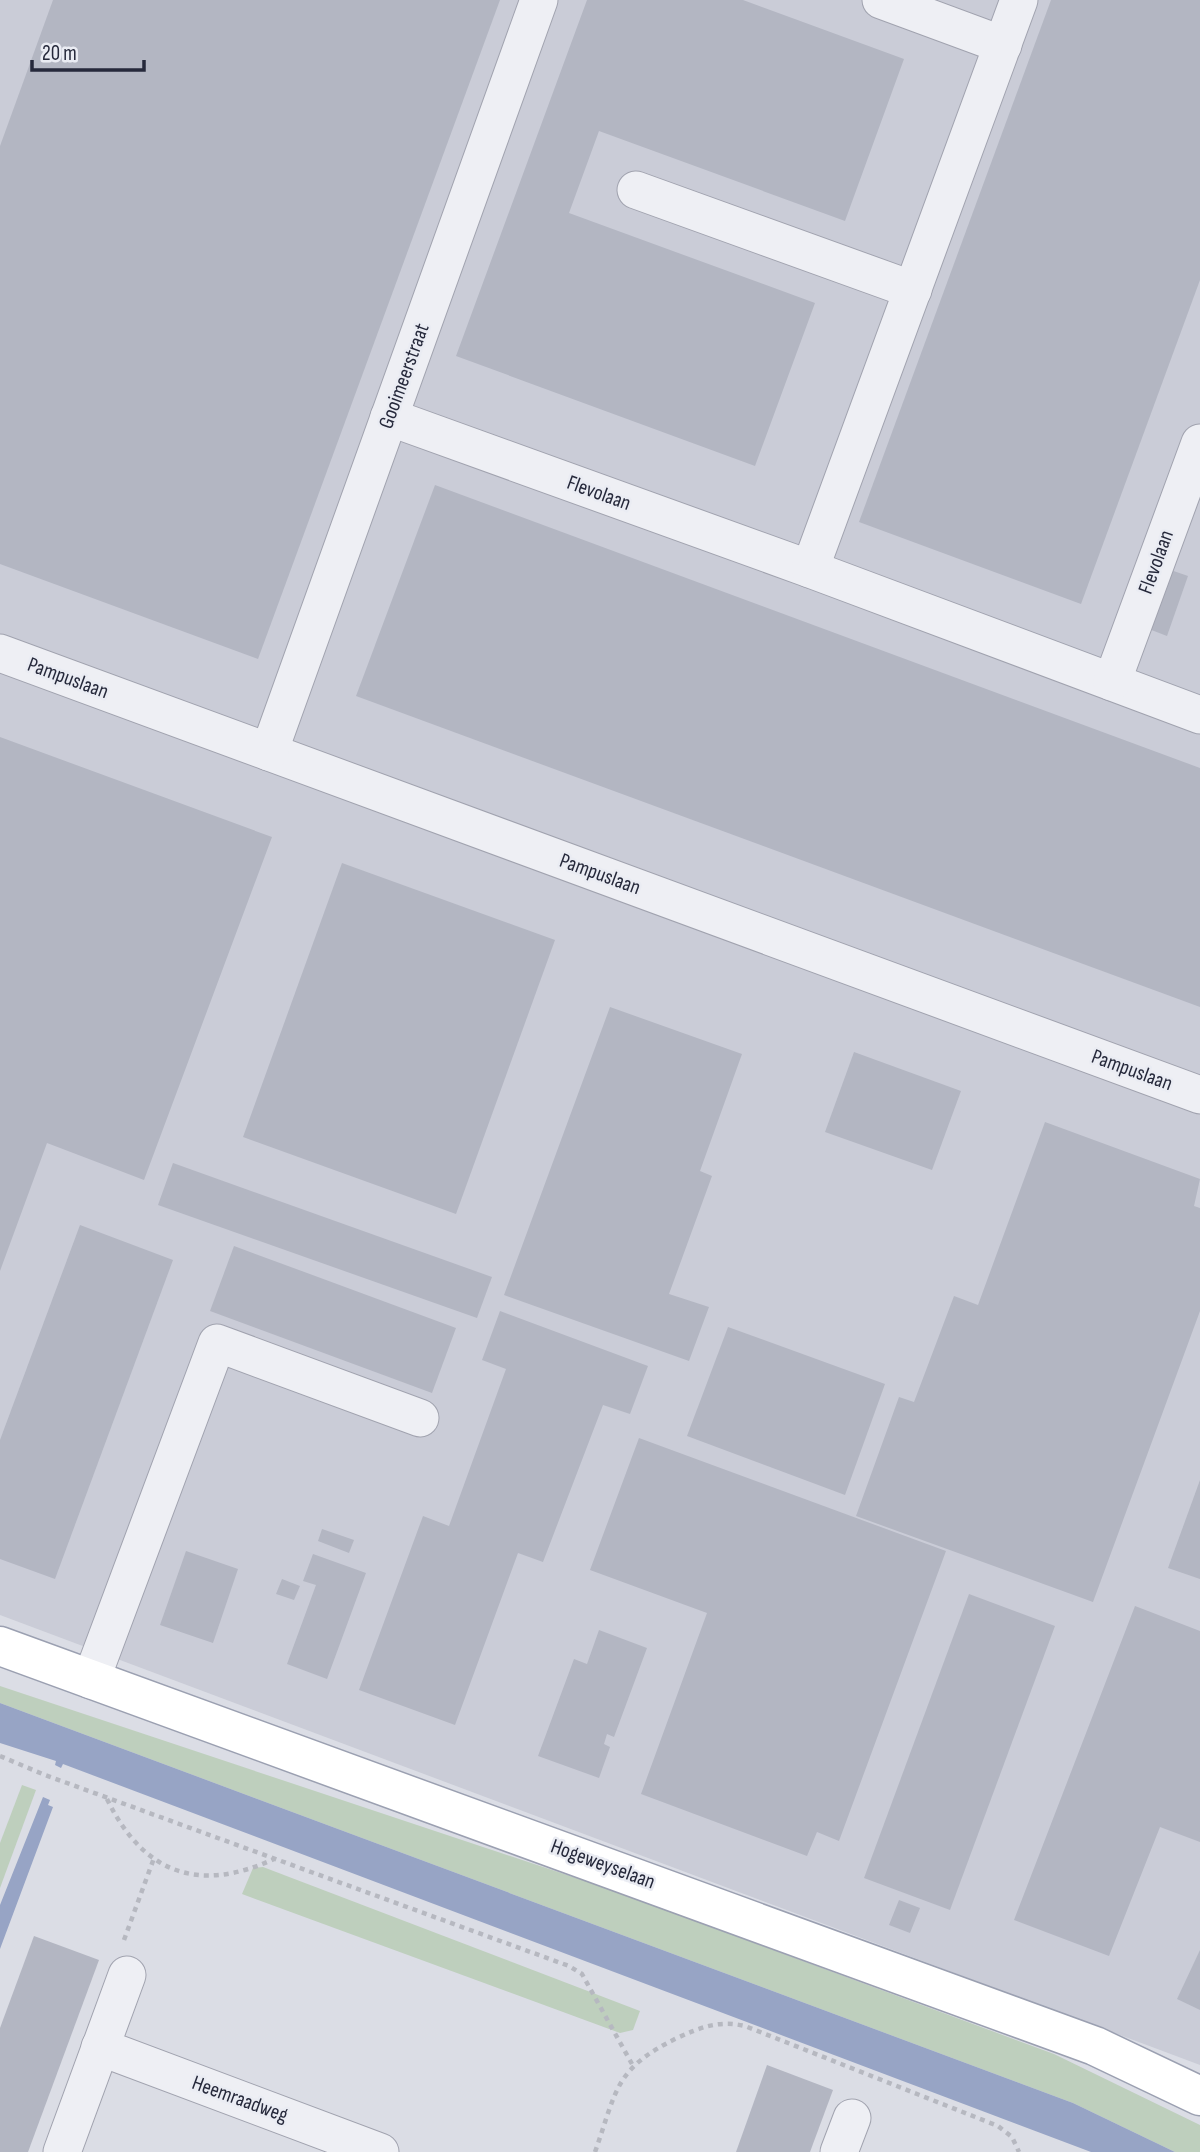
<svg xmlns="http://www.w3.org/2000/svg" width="1200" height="2152" viewBox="0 0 1200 2152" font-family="'Sofia Sans Condensed',sans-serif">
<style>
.built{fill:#caccd7}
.green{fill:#becfbd}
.water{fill:#97a4c5}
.building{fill:#b3b6c2}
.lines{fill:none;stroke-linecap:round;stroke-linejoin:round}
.minor-casing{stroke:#a1a3af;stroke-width:39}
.major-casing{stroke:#9ba0b1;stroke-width:41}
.path{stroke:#b6b8c0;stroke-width:4.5;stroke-dasharray:5 5;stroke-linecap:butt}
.minor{stroke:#eeeff4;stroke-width:37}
.major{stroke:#fff;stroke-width:38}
.labels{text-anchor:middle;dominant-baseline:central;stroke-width:5;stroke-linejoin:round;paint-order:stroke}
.street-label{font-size:21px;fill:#26293b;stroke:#eaecf3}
</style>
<rect width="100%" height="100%" fill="#dbdde5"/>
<polygon class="built" points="0,0 1200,0 1200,2065 0,1615"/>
<g class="green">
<polygon points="0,1686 606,1888 1054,2054 1200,2125 1200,2152 1175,2152 1073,2103 0,1703"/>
<polygon points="22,1785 36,1790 0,1888 0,1843"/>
<polygon points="263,1867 640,2011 633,2030 620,2033 242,1894 253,1868"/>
</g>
<g class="water">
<polygon points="0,1703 1073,2103 1175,2152 1091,2152 63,1764 61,1768 55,1765 56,1761 0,1743"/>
<polygon points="43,1797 50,1800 48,1805 53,1807 0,1949 0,1905"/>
</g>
<g class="building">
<polygon points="53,0 500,0 258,659 0,564 0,146"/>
<polygon points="587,0 743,0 904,59 845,221 599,131 569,213 815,303 755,466 456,356"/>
<polygon points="1051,0 1200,0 1200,280 1081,604 859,522"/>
<polygon points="435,485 1200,768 1200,1007 356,696"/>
<polygon points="1162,567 1188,576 1167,636 1141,626"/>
<polygon points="0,737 272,837 144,1180 47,1143 0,1271"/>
<polygon points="342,863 555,940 456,1214 243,1137"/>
<polygon points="610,1007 742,1054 700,1171 712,1176 669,1294 709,1307 689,1361 504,1295"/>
<polygon points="854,1052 961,1091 932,1170 825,1132"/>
<polygon points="1045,1122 1200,1179 1194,1206 1200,1208 1200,1311 1093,1602 856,1516 899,1397 914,1402 954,1296 978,1305"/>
<polygon points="173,1163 492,1277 477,1318 158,1205"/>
<polygon points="80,1225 173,1260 55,1579 0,1559 0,1440"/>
<polygon points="234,1246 456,1328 432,1393 210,1311"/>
<polygon points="500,1311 648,1366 630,1414 603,1405 543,1562 518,1553 455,1725 359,1690 423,1516 449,1526 506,1369 482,1360"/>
<polygon points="728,1327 885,1384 845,1495 687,1436"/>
<polygon points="639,1438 946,1551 839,1841 817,1832 807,1856 641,1794 707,1613 590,1570"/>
<polygon points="1200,1480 1200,1579 1168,1568"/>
<polygon points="322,1529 354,1540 349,1553 318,1541"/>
<polygon points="186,1551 238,1569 213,1643 160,1625"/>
<polygon points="313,1554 366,1573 327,1679 287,1664 316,1585 303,1581"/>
<polygon points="282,1579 300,1586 294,1600 276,1594"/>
<polygon points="969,1594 1055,1626 950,1910 864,1878"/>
<polygon points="1135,1606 1200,1631 1200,1842 1160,1827 1109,1956 1014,1920"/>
<polygon points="599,1630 647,1648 614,1737 607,1734 604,1744 610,1747 599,1778 538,1756 574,1659 587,1664"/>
<polygon points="899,1900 920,1908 910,1933 889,1925"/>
<polygon points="34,1936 99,1960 28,2152 0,2152 0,2028"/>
<polygon points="1200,1950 1200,2010 1177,1999"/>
<polygon points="767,2065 833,2090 810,2152 736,2152"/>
</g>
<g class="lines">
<defs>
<g id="minor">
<polyline points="881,0 1003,45"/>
<polyline points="636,190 913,290"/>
<polyline points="389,417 810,569 1200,715"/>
<polyline points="810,569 1019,0"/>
<polyline points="0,653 1200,1095"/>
<polyline points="1112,682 1200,443"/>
<polyline points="269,752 539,0"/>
<polyline points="91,1680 217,1343 420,1418"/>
<polyline points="100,2047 380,2152"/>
<polyline points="62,2152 127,1975"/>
<polyline points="839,2152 852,2118"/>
</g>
<polyline id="major" points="0,1646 1095,2046 1200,2096"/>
</defs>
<use href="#minor" class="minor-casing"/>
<use href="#major" class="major-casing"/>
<g class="path">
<polyline points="0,1756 45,1775 569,1966 582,1974 632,2064"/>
<path d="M107,1799C143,1873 198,1894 274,1859"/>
<polyline points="124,1940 154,1858"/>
<path d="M595,2152C617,2090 614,2069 677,2038C701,2027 719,2020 745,2026L998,2126L1012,2137L1019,2152"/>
</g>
<use href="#minor" class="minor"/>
<use href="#major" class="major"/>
</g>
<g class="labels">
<g class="street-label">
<text transform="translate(404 376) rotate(-70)">Gooimeerstraat</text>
<text transform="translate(599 493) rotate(20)">Flevolaan</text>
<text transform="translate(1156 562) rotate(-70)">Flevolaan</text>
<text transform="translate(68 678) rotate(20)">Pampuslaan</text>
<text transform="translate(600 874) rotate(20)">Pampuslaan</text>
<text transform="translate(1132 1070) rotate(20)">Pampuslaan</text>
<text transform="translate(603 1864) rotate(20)">Hogeweyselaan</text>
<text transform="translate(240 2099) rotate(20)">Heemraadweg</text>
</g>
</g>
<path d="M32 60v10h112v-10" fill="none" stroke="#26293b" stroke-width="3.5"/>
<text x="42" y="60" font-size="21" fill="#26293b" stroke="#eaecf3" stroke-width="5" paint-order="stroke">20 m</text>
</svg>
